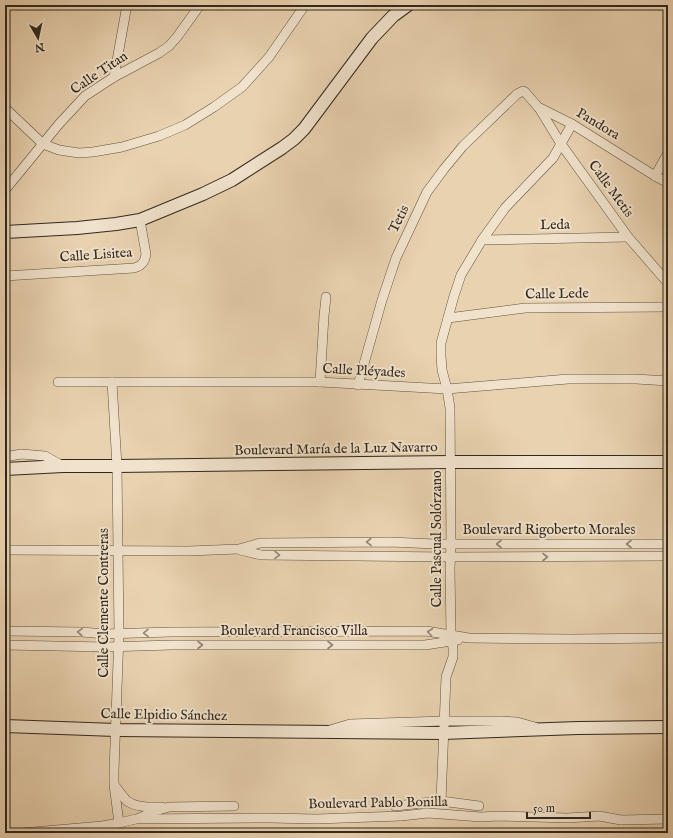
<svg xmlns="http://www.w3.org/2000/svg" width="673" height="838" viewBox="0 0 673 838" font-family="'IM FELL English',serif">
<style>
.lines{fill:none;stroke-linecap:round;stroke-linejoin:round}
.street-casing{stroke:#5f5242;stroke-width:10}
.secondary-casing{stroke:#31281e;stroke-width:14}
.street{stroke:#f1e2cc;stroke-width:9}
.secondary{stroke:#f1e2cc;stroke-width:12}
.oneway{stroke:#918575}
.labels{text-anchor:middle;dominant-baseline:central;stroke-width:4;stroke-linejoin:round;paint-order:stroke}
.street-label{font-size:14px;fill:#31281e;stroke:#f1e2cc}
</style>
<rect width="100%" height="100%" fill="#e9d2b0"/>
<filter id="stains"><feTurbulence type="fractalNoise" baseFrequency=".005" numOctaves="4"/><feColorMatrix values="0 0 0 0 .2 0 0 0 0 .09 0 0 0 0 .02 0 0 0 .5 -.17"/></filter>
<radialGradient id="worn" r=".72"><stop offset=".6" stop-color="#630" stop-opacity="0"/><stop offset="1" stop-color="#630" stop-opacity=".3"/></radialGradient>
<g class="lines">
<defs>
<g id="street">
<polyline points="114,77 127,5"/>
<polyline points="5,108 43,144 59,150 79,153 93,152 122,147 159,136 185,125 214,107 242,87 269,57 305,5"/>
<polyline points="539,108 561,144 628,237 668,283"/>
<polyline points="655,176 668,153"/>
<polyline points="5,190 59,124 85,96 114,77 159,53 169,46 177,37 200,5"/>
<polyline points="482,240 628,237"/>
<path d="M5,276L134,268C142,266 145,262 146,254L140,220"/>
<polyline points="448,318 525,308 668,307"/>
<polyline points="58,382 320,382 447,389 568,379 636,379 668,381"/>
<polyline points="112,382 117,466 119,634 114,771 114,785 119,823"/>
<polyline points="320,382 324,316 326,297"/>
<polyline points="358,385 382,300 396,258 427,192 444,169 463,146 517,94 523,91 525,92 538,107 572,124 655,176 668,183"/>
<polyline points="5,457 21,454 45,456 63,466"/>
<polyline points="5,550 188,551 239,549 260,543 390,542 435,544 668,544"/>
<polyline points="240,550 261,555 450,557 668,556"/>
<polyline points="5,631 82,632 105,634 171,632 426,631 469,638 571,639 668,638"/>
<polyline points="5,645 106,647 172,645 425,645 458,640"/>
<polyline points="330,730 350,724 444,721 502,721 517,722 535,727"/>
<path d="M115,786C119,791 123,797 127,801C137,808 151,807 162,807"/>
<polyline points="441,801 446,677 453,657 453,648 451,635 450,569 451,544 450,408 447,389 442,370 441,356 441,343 454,296 461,275 482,240 505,208 553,158 572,124"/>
<polyline points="395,806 441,801 479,806"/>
<polyline points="139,818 155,811 169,807 234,806"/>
<polyline points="22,833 102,826 119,823 136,819 269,818 317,819 401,816 428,813 481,817 498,816 568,818 599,816 621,820 668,819"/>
</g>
<g id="secondary">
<polyline points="5,232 77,228 116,224 140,220 203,194 232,180 282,148 294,139 304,129 372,38 393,16 408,5"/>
<polyline points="5,469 63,466 117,466 451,462 668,462"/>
<polyline points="5,726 116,730 443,733 578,728 668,727"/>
</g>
</defs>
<use href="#street" class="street-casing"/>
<use href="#secondary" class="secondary-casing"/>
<use href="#street" class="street"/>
<use href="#secondary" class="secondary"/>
</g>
<defs><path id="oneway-chevron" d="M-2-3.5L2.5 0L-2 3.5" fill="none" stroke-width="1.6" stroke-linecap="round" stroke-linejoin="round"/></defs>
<g class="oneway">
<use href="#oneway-chevron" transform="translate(369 542) rotate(178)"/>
<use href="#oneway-chevron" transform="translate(499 544) rotate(-180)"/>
<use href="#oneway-chevron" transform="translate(629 544) rotate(180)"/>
<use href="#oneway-chevron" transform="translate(277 555) rotate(1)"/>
<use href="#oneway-chevron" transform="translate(545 557)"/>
<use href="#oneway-chevron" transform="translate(80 632) rotate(-177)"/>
<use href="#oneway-chevron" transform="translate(430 632) rotate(-173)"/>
<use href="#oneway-chevron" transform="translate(146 633) rotate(179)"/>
<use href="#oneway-chevron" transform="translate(200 645)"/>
<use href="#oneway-chevron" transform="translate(330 645)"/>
</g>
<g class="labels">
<g class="street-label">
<text transform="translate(99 73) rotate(-34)">Calle Titan</text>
<text transform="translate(598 124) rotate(31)">Pandora</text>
<text transform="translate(611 189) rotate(54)">Calle Metis</text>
<text transform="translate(399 219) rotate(-64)">Tetis</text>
<text transform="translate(555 225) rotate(-1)">Leda</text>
<text transform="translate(96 255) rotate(-4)">Calle Lisitea</text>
<text transform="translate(557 294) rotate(-1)">Calle Lede</text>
<text transform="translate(364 371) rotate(3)">Calle Pléyades</text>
<text transform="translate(336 449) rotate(-1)">Boulevard María de la Luz Navarro</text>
<text x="549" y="530">Boulevard Rigoberto Morales</text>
<text transform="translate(437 539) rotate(-90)">Calle Pascual Solórzano</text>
<text transform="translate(104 603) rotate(-90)">Calle Clemente Contreras</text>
<text x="294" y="631">Boulevard Francisco Villa</text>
<text transform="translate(164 715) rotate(1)">Calle Elpidio Sánchez</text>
<text transform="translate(378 803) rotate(-1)">Boulevard Pablo Bonilla</text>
</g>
</g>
<rect width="673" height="838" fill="none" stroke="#e9d2b0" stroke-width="20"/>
<rect x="6" y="6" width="661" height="826" fill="none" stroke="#31281e" stroke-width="2"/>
<rect x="10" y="10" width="653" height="818" fill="none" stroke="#31281e"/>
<g transform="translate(38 38) rotate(171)" stroke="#f1e2cc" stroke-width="3" paint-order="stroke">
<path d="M0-3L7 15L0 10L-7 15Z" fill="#31281e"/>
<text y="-6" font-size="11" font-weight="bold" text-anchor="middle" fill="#31281e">N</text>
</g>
<path d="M527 812v6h63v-6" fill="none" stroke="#31281e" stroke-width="2"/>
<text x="533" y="812" font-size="12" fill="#31281e" stroke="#f1e2cc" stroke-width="3" paint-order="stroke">50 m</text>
<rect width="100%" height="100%" filter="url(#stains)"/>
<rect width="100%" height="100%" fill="url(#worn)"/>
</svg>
